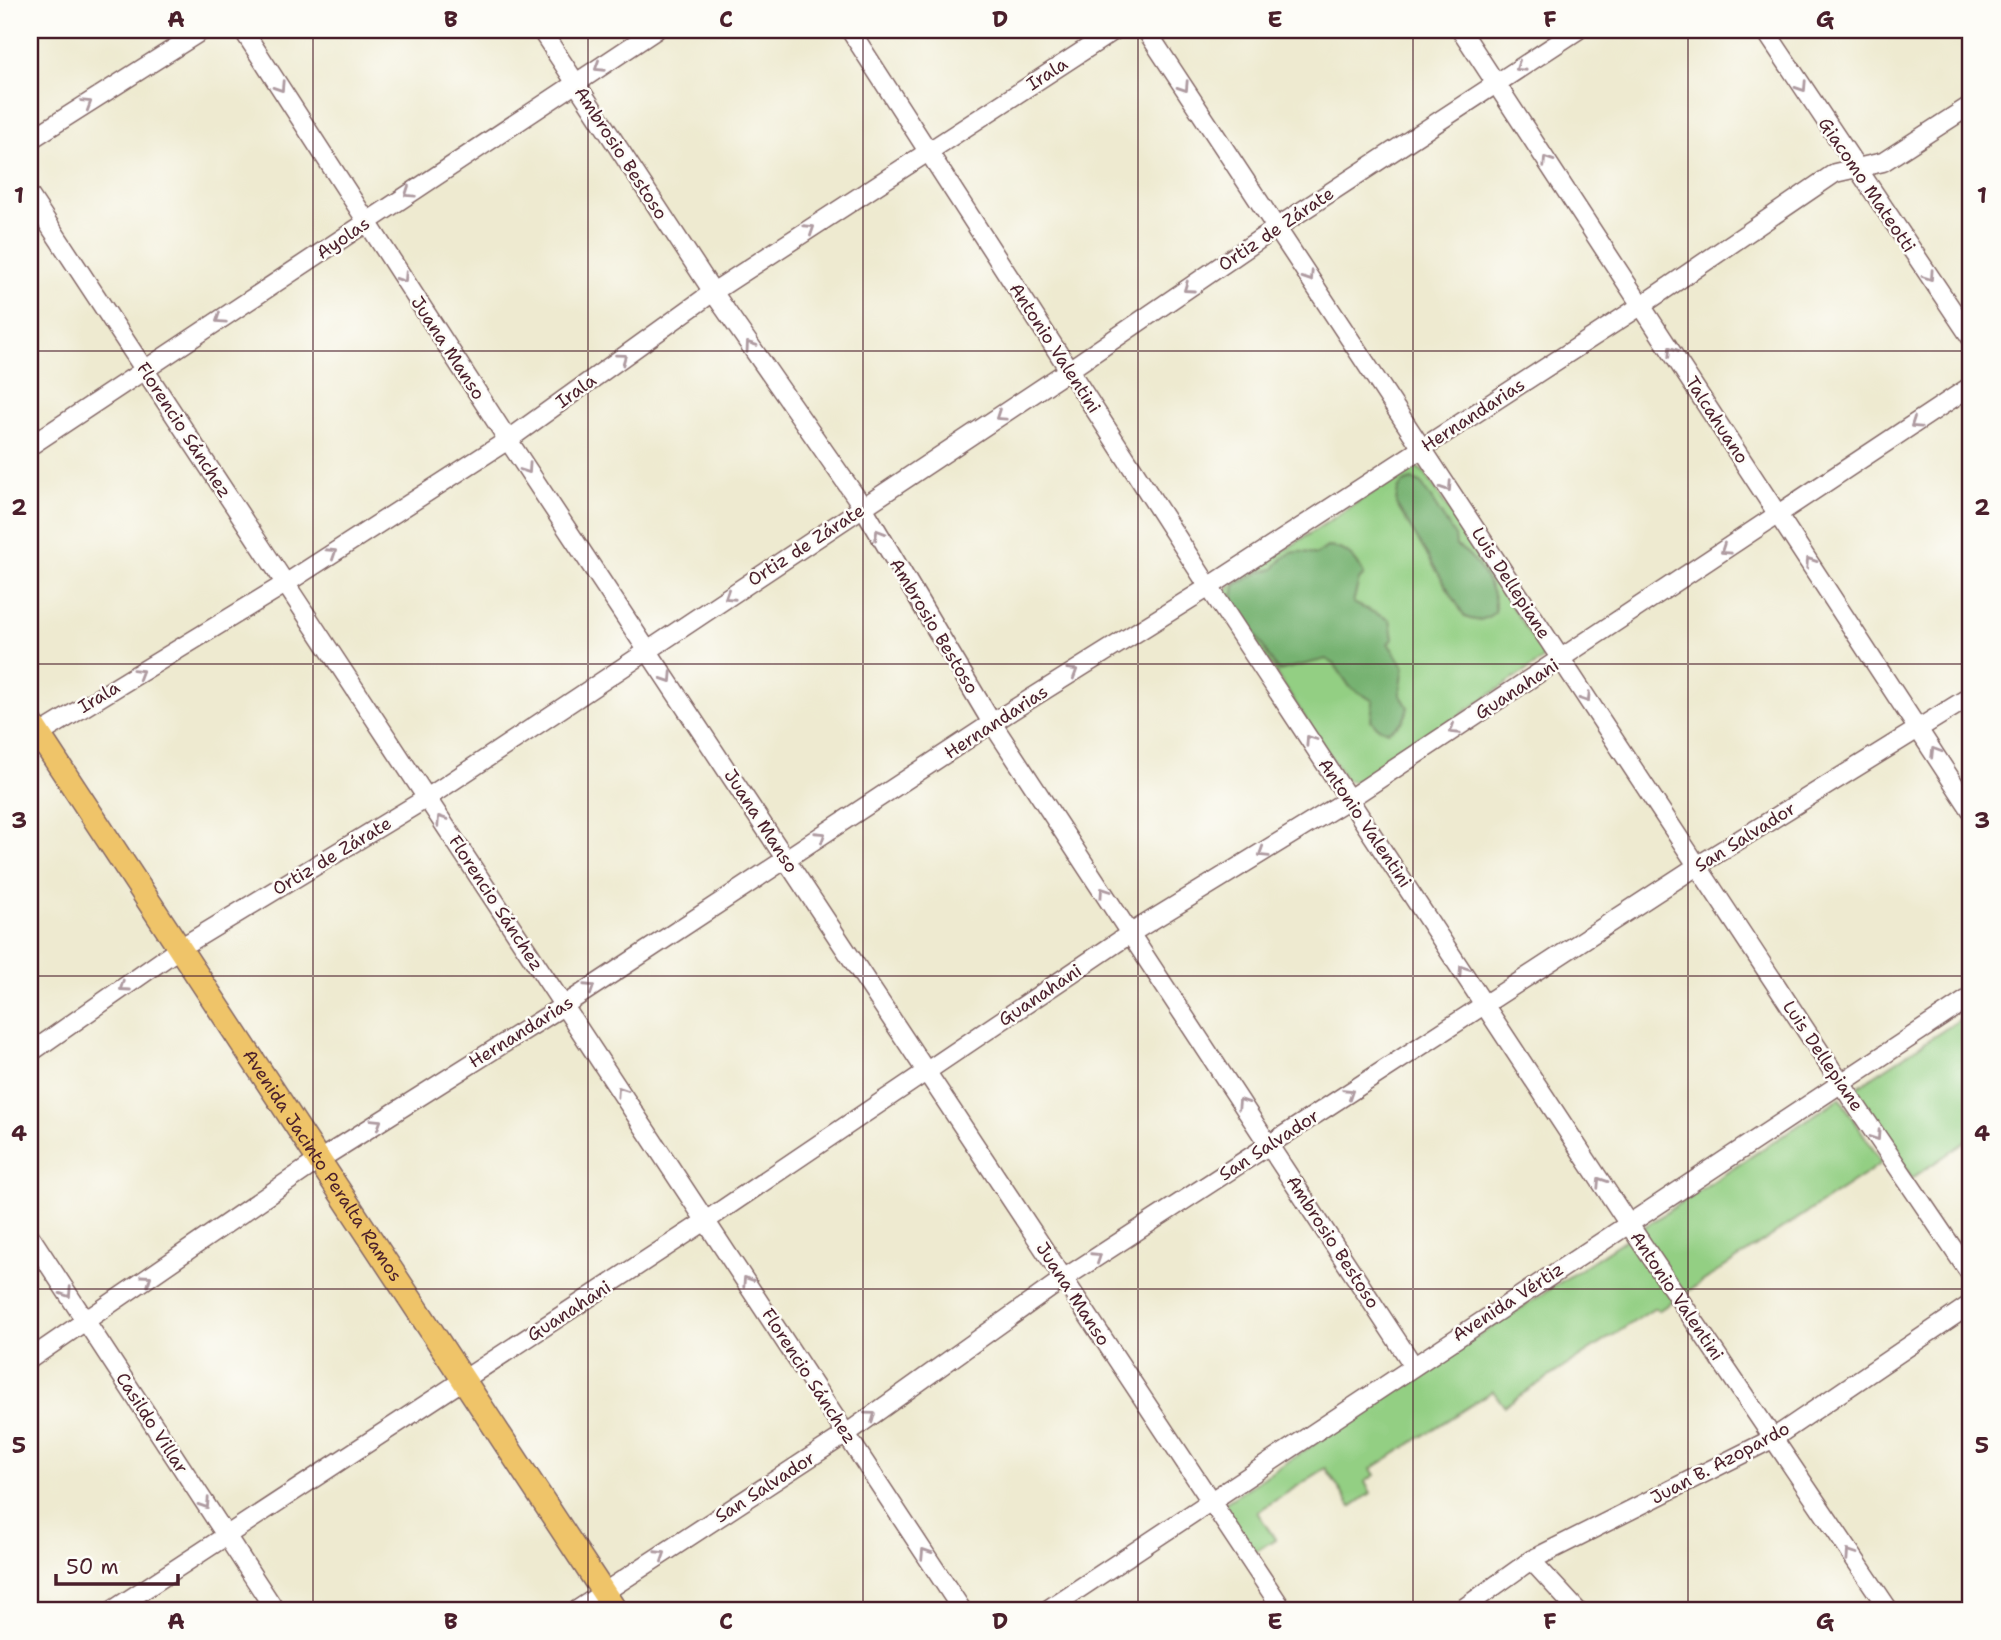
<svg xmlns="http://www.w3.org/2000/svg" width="2001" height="1640" viewBox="0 0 2001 1640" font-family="'Shantell Sans',sans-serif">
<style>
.green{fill:#93cf83;stroke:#6e7757;stroke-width:2}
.forest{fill:#76b271;stroke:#60684e;stroke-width:2}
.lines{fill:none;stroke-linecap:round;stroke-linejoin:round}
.minor-casing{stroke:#836665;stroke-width:21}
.major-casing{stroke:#836665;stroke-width:26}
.minor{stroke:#fff;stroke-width:18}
.major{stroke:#efc469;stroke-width:23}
.oneway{stroke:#ae9aa0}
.grid{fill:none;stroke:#4a1f2b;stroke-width:2;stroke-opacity:0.55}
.labels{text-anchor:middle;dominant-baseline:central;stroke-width:5;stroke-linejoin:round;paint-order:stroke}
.street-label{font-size:18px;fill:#4a1f2b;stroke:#fdfcf7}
.neatline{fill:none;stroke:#4a1f2b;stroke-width:2.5}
.grid-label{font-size:23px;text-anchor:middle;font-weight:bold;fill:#4a1f2b}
</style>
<rect width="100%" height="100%" fill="#fdfcf7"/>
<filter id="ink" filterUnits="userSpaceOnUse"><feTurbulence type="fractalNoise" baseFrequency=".0143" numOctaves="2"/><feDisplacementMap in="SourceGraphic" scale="14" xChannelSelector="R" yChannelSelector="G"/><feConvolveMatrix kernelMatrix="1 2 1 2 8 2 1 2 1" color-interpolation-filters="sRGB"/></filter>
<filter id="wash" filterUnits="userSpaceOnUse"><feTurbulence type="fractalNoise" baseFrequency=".00686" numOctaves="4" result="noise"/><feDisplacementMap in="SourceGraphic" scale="28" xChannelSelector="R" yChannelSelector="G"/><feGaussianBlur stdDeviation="1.57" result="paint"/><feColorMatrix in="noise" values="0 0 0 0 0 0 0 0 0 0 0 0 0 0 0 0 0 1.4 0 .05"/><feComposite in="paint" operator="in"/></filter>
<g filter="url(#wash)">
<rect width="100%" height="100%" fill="#eeead0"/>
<g class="green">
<polygon points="1418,468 1425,473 1542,653 1542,660 1358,783 1346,780 1227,599 1226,592 1230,586 1408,469"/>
<polygon points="1971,1012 1971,1138 1912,1178 1854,1089"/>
<polygon points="1840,1098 1882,1163 1658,1311 1655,1308 1504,1406 1493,1391 1371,1469 1375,1475 1365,1482 1371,1493 1351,1507 1326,1468 1257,1512 1275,1539 1253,1553 1222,1505"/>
</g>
<g class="forest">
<path d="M1413,480L1421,483L1455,536L1456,546C1474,554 1498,591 1495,612C1485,620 1477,623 1465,617L1396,504C1397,490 1398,482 1413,480Z"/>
<path d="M1327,547C1346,547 1357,559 1364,575L1359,580L1353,603L1390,620L1393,639L1388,643L1404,667L1400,694L1408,707C1406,720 1400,725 1388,731L1377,727L1371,720L1373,701L1350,687L1335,665L1326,659L1278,671L1233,598L1235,585L1262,571L1274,569C1285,552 1297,548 1316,555Z"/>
</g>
</g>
<g filter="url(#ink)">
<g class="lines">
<defs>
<g id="minor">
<polyline points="243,30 508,440 1283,1610"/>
<polyline points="541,30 713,292 863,507 992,723 1413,1365"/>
<polyline points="850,30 1209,587 1628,1223 1889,1610"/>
<polyline points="1146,30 1838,1079 1971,1275"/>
<polyline points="1461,30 1971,810"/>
<polyline points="1765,30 1971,338"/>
<polyline points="30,140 203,30"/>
<polyline points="30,196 962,1610"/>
<polyline points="30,446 656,30"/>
<polyline points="30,740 285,584 508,440 713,292 1115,30"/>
<polyline points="30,1053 180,948 427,798 1069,370 1276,228 1578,30"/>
<polyline points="30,1236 275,1610"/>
<polyline points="30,1359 319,1160 563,1006 992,723 1209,587 1642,305 1835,173 1883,162 1971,105"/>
<polyline points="1531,1560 1577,1610"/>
<polyline points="113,1610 707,1220 1131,933 1349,799 1971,386"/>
<polyline points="577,1610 846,1434 1063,1279 1697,866 1971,696"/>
<polyline points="1047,1610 1971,997"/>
<polyline points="1461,1610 1531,1560 1772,1439 1971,1304"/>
<polyline points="1970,1610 1971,1609"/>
</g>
<g id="major">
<path id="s1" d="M30,721L615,1610"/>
</g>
</defs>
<use href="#minor" class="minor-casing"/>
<use href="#major" class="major-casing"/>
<use href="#minor" class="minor"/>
<use href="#major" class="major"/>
</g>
<defs><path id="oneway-chevron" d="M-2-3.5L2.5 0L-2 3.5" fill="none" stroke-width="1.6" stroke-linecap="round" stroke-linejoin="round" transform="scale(1.75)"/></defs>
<g class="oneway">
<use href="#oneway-chevron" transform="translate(599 67) rotate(147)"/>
<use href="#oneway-chevron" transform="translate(1520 67) rotate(147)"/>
<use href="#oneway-chevron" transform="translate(280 87) rotate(57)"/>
<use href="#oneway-chevron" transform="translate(1184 87) rotate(57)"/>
<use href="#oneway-chevron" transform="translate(1802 87) rotate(57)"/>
<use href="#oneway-chevron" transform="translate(87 104) rotate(-32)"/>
<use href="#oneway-chevron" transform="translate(1547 161) rotate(-123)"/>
<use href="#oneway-chevron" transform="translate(409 193) rotate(146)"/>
<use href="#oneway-chevron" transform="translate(810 229) rotate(-33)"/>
<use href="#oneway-chevron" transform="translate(1929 276) rotate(56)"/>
<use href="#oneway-chevron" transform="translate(1309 277) rotate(57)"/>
<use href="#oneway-chevron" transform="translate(403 278) rotate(57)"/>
<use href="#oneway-chevron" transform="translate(1188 288) rotate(145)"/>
<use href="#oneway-chevron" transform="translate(220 319) rotate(146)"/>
<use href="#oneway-chevron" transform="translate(750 346) rotate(-125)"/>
<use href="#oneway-chevron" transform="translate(1672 351) rotate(-123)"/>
<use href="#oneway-chevron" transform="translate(622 358) rotate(-36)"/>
<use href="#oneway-chevron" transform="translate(1000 416) rotate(146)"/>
<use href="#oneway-chevron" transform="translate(1915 424) rotate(146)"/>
<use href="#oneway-chevron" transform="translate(527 469) rotate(56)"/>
<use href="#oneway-chevron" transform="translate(1447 487) rotate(57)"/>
<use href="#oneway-chevron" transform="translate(879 534) rotate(-121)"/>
<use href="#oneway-chevron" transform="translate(1725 550) rotate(146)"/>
<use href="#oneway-chevron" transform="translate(332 553) rotate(-33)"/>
<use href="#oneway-chevron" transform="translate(1810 562) rotate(-123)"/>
<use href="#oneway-chevron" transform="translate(729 596) rotate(147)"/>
<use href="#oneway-chevron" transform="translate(1073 672) rotate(-32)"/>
<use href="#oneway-chevron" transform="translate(139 673) rotate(-31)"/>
<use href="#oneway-chevron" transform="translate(668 678) rotate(57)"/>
<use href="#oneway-chevron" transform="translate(1586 698) rotate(57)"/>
<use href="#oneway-chevron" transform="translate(1454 730) rotate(147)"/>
<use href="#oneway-chevron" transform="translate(1310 740) rotate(-124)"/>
<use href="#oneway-chevron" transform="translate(1935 752) rotate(-122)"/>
<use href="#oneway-chevron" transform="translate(441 820) rotate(-123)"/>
<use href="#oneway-chevron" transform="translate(821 836) rotate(-33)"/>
<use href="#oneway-chevron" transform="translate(1263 853) rotate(148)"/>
<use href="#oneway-chevron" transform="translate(1104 892) rotate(-124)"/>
<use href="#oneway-chevron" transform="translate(1463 970) rotate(-124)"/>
<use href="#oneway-chevron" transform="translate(124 987) rotate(145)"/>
<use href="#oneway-chevron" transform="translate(590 988) rotate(-33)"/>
<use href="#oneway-chevron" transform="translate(621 1091) rotate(-124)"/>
<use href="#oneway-chevron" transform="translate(1349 1093) rotate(-33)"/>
<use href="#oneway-chevron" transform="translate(1242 1103) rotate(-123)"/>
<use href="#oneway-chevron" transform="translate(377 1123) rotate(-32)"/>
<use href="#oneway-chevron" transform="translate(1876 1136) rotate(56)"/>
<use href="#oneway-chevron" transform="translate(1601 1182) rotate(-123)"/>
<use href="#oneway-chevron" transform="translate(1097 1257) rotate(-33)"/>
<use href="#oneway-chevron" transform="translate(147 1279) rotate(-35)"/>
<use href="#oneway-chevron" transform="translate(747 1281) rotate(-123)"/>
<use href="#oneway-chevron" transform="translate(67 1293) rotate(57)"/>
<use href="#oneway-chevron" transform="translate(871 1416) rotate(-36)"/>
<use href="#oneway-chevron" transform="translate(205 1504) rotate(57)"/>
<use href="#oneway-chevron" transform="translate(925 1553) rotate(-123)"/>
<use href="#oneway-chevron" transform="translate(1850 1554) rotate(-124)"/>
<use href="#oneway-chevron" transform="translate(661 1555) rotate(-33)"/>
</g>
</g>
<path class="grid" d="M313,30V1610M588,30V1610M863,30V1610M1138,30V1610M1413,30V1610M1688,30V1610M30,351H1971M30,664H1971M30,976H1971M30,1289H1971"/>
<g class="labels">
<g class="street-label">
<text transform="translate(1047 74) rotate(-33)">Irala</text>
<text transform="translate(621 153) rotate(57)">Ambrosio Bestoso</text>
<text transform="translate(1867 185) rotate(56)">Giacomo Mateotti</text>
<text transform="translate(1276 229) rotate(-34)">Ortiz de Zárate</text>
<text transform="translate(343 238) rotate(-34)">Ayolas</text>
<text transform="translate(448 348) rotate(57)">Juana Manso</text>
<text transform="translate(1055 348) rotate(57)">Antonio Valentini</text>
<text transform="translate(576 391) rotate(-36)">Irala</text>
<text transform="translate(1473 415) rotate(-33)">Hernandarias</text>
<text transform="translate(1717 420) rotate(57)">Talcahuano</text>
<text transform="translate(184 430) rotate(57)">Florencio Sánchez</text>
<text transform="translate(806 545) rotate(-33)">Ortiz de Zárate</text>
<text transform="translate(1511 583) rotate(57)">Luis Dellepiane</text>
<text transform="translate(934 626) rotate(59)">Ambrosio Bestoso</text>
<text transform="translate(1517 689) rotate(-33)">Guanahani</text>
<text transform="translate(99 697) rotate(-31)">Irala</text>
<text transform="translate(996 722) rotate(-33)">Hernandarias</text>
<text transform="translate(761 821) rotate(57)">Juana Manso</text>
<text transform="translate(1365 823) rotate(56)">Antonio Valentini</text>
<text transform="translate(1745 837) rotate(-32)">San Salvador</text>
<text transform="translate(332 856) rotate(-31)">Ortiz de Zárate</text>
<text transform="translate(496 903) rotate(57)">Florencio Sánchez</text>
<text transform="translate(1040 995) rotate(-34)">Guanahani</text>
<text transform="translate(521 1032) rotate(-32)">Hernandarias</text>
<text transform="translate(1823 1056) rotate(56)">Luis Dellepiane</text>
<text transform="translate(1269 1145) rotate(-33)">San Salvador</text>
<text stroke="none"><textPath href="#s1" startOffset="532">Avenida Jacinto Peralta Ramos</textPath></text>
<text transform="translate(1333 1242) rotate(57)">Ambrosio Bestoso</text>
<text transform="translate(1073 1294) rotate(57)">Juana Manso</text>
<text transform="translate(1677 1296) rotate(56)">Antonio Valentini</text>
<text transform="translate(1508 1302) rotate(-33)">Avenida Vértiz</text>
<text transform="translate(569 1311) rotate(-33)">Guanahani</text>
<text transform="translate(809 1376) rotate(57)">Florencio Sánchez</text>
<text transform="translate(152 1423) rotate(57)">Casildo Villar</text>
<text transform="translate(1720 1463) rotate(-28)">Juan B. Azopardo</text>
<text transform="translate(765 1487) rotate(-33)">San Salvador</text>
</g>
</g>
<rect width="2001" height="1640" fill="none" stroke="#fdfcf7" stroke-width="77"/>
<path d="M56 1574v10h122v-10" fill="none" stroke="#4a1f2b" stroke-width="3.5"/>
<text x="66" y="1574" font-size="21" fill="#4a1f2b" stroke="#fdfcf7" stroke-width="5" paint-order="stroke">50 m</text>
<rect x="38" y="38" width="1924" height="1564" class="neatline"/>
<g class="grid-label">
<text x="176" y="27">A</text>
<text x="451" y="27">B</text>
<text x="726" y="27">C</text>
<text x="1000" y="27">D</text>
<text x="1275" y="27">E</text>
<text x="1550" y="27">F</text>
<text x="1825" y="27">G</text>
<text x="19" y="203">1</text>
<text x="1982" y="203">1</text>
<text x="19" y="515">2</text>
<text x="1982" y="515">2</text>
<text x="19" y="828">3</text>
<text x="1982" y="828">3</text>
<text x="19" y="1141">4</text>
<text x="1982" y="1141">4</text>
<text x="19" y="1453">5</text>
<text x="1982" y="1453">5</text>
<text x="176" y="1629">A</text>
<text x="451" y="1629">B</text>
<text x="726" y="1629">C</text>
<text x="1000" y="1629">D</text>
<text x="1275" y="1629">E</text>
<text x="1550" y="1629">F</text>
<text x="1825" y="1629">G</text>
</g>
</svg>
